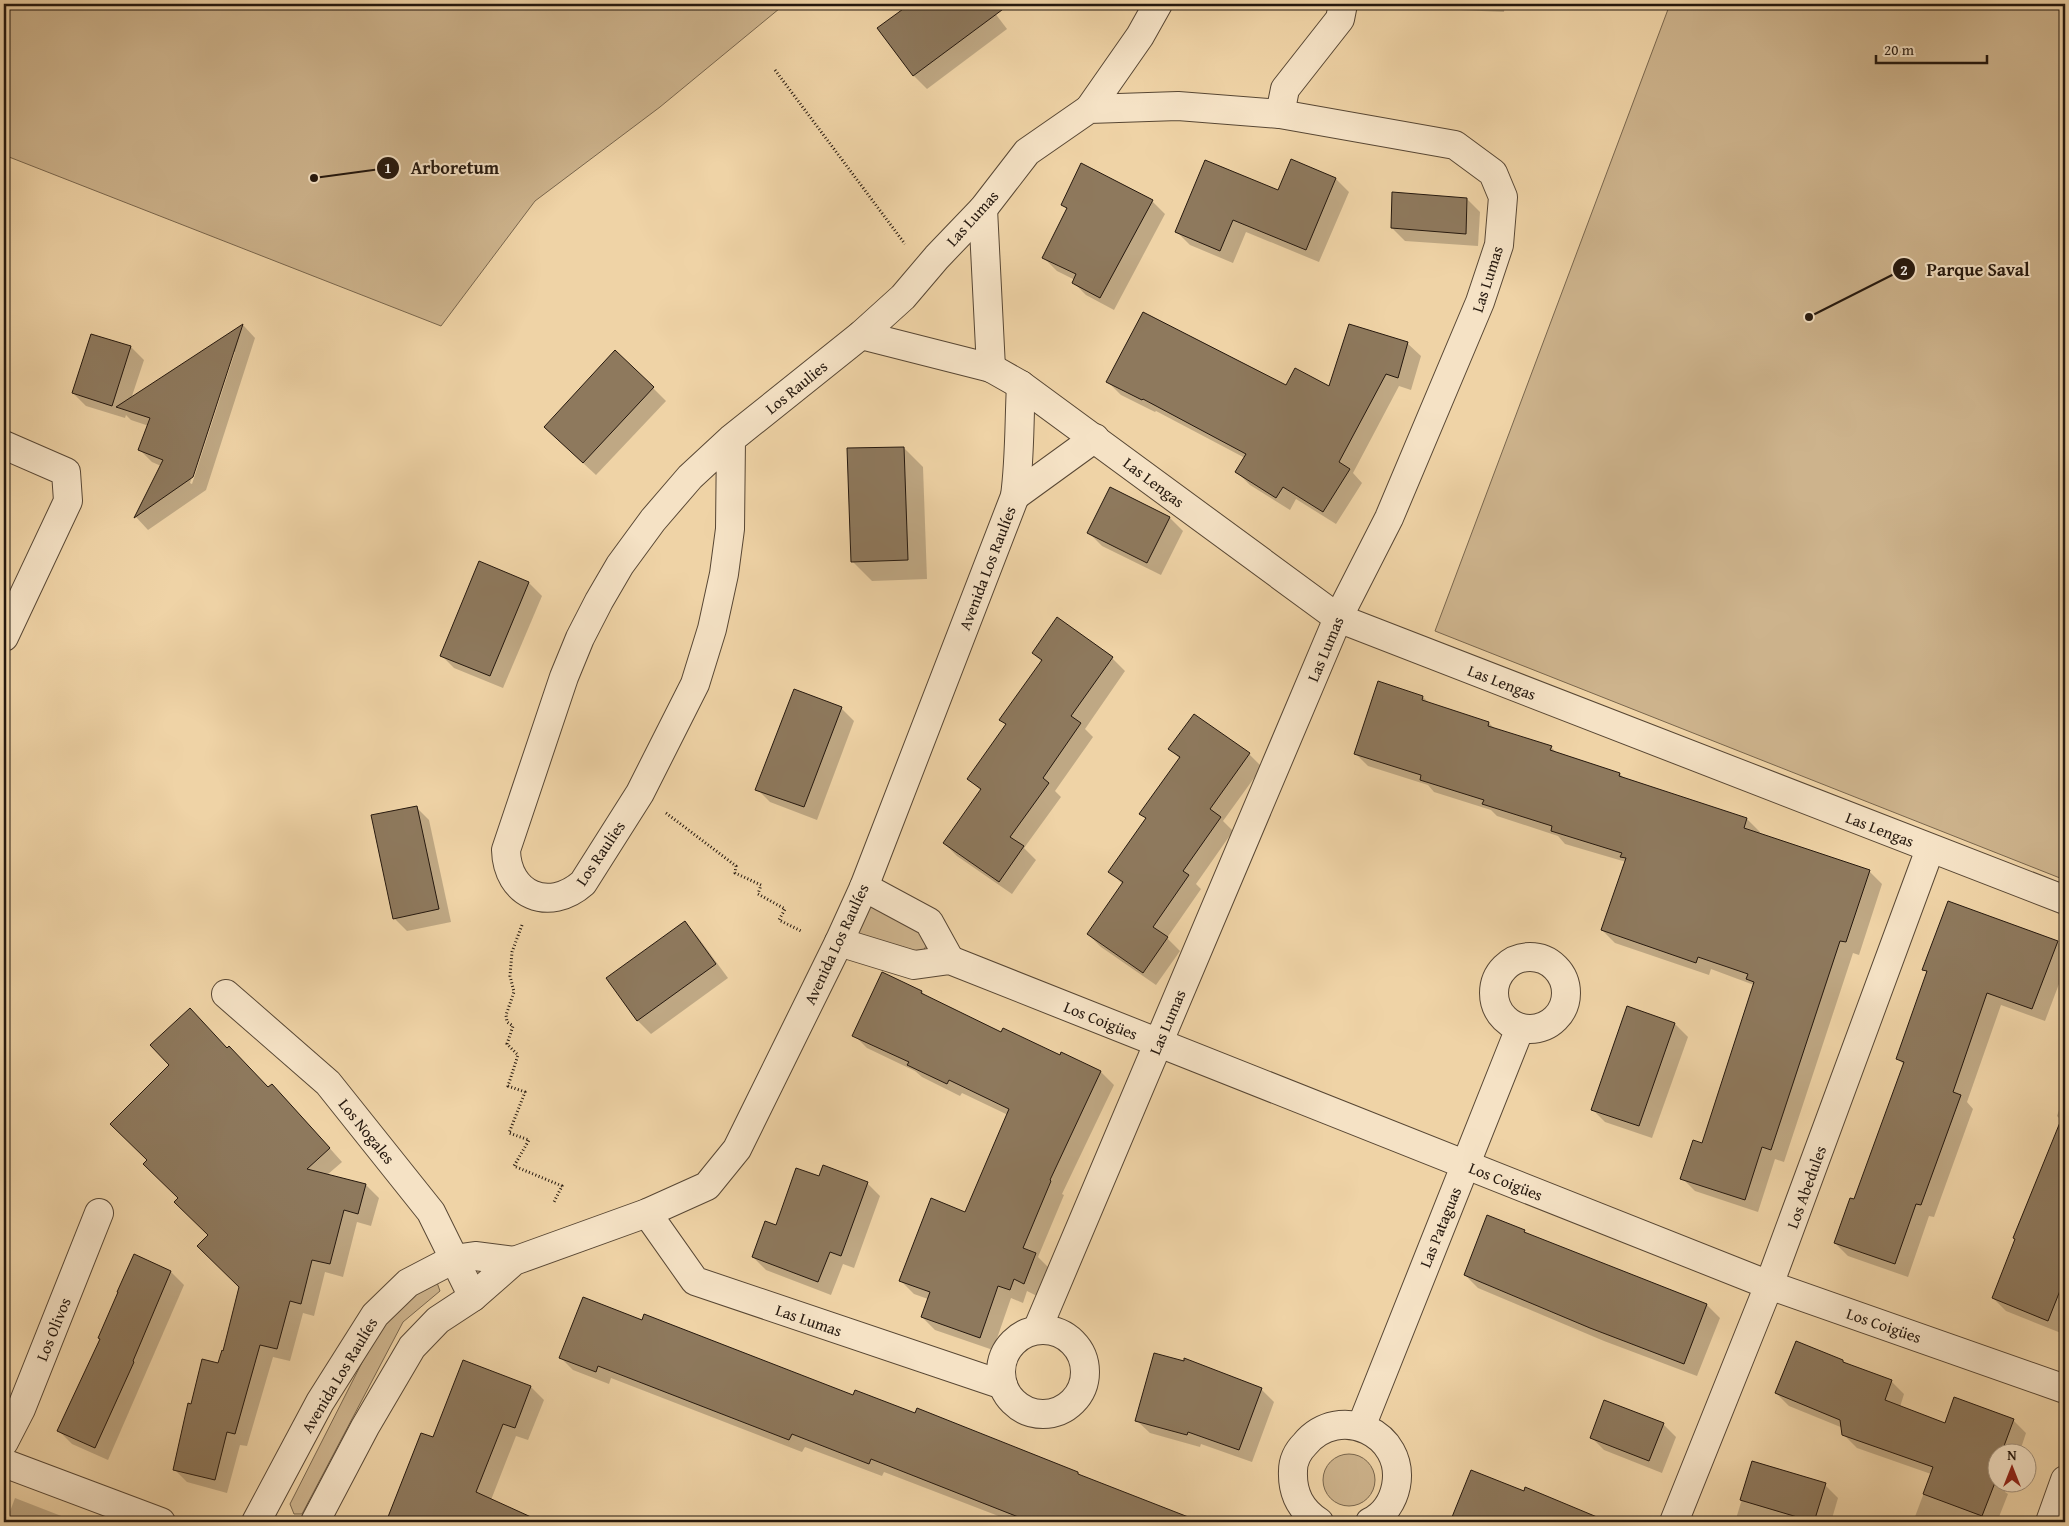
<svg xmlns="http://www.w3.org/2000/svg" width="2069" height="1526" viewBox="0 0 2069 1526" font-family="'Gentium Book Plus',serif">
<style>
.green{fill:#cdb38c;stroke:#79664d}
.shadow{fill:#0003;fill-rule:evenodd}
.building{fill:#8e795d;stroke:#25180e}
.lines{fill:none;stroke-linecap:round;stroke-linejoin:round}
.street-casing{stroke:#584734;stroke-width:30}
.path{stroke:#25180e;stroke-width:3;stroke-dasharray:1 2.5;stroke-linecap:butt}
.street{stroke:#f5e2c5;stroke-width:28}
.labels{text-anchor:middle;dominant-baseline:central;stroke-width:4;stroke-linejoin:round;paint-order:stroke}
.street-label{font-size:16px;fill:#25180e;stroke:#f5e2c5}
.leader{fill:none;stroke:#25180e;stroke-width:2}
.callout-dot{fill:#25180e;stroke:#f5e2c5;stroke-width:2}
.mark-label{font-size:15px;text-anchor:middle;font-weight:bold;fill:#fff}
.callout-label{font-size:18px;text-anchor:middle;font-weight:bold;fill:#25180e;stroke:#f5e2c5;stroke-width:4;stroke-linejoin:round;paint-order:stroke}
</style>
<rect width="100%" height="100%" fill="#efd3a6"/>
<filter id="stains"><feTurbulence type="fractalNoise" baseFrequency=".004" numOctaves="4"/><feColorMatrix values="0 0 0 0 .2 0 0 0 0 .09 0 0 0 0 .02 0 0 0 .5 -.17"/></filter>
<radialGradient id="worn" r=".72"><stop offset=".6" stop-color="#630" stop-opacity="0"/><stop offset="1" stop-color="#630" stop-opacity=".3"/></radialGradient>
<g class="green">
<polygon points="4,4 785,4 660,107 535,201 441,326 4,155"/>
<polygon points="1670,4 2065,4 2065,880 1435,631"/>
<polygon points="872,900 917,928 927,945 919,956 852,938"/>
<polygon points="435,1277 440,1291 403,1322 302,1514 294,1514 290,1504 376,1335 394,1309"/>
<circle cx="1349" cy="1480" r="26"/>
</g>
<g class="shadow">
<polygon points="912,4 988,4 1007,29 927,89 914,76 879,29"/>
<polygon points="1452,4 1505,4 1504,12 1459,10"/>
<polygon points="1336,179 1349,192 1319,262 1246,232 1233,263 1190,245 1177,232 1279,191"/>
<polygon points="1467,199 1480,212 1478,246 1405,241 1392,228"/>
<polygon points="1152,201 1165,214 1114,310 1086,295 1073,282 1075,280 1057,271 1044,258 1067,209 1063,205"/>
<polygon points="4,284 8,288 4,298"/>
<path d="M243,325L255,338L206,490L148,530L136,517L161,466L152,462L139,449L149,426L131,420L126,415L125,418L86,406L73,393L92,335L131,347L144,360L131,399ZM233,352H235L192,484L190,483Z"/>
<polygon points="1407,343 1421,356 1411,390 1399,386 1353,473 1362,483 1336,524 1296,499 1290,510 1250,485 1237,472 1245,458 1156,411 1155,412 1121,395 1108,382 1330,388"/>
<polygon points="653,388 666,401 596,475 558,440"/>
<polygon points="904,448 923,467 927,579 872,581 852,561"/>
<polygon points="1170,518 1183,531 1161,575 1102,546 1089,533"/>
<polygon points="479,562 529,583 542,596 503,688 454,668 441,655"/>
<polygon points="1033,653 1112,658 1125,671 1085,729 1093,737 1055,791 1061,797 1024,848 1036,860 1012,894 957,856 944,843 981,791 969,779 1007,725 1001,720 1042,662"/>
<polygon points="1423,697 1429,703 1489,723 1495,729 1551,747 1558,754 1620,774 1625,779 1747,819 1760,832 1759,834 1869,871 1882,884 1859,955 1853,953 1784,1162 1775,1159 1758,1212 1695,1191 1682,1178 1702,1144 1754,985 1711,969 1709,975 1615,943 1602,930 1626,862 1565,844 1558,836 1497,816 1491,810 1434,792 1428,785 1368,766 1355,753"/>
<polygon points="841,708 854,721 817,820 770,802 757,789"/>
<polygon points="1194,715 1249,754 1262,767 1223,821 1233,831 1196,884 1201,889 1167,938 1180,951 1156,985 1101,947 1088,934 1123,885 1110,871 1147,819 1141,813 1180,759 1170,749"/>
<polygon points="416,807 429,820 451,922 407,931 394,918"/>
<polygon points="684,923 697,936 728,978 651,1034 638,1021 607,979"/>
<polygon points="2057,942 2065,950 2065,968 2045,1021 2001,1005 1967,1102 1973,1109 1934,1217 1929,1216 1908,1277 1848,1256 1835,1243 1855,1201 1904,1065 1898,1059 1928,973 1924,969"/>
<polygon points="883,974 922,992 927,997 1002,1033 1101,1072 1114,1085 1062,1194 1064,1195 1038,1257 1048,1267 1037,1296 1027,1291 1023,1303 1011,1298 993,1350 935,1330 922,1317 928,1299 914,1294 901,1281 966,1213 1008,1115 962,1093 960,1096 922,1077 915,1071 867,1048 854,1035"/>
<polygon points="1628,1008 1675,1024 1688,1037 1652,1138 1605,1122 1592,1109"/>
<polygon points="227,1049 269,1088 285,1098 342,1162 327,1175 366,1185 379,1198 371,1226 357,1222 343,1277 325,1272 314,1316 303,1313 290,1361 273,1357 247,1446 240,1445 227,1493 187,1482 174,1469 224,1352 240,1287 210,1235 180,1198"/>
<polygon points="2065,1093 2065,1322 2061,1333 2006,1311 1993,1298 2062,1121 2057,1116"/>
<polygon points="819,1178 867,1183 880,1196 854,1268 843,1264 831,1295 766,1270 753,1257 776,1227"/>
<polygon points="1524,1231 1529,1236 1707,1305 1720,1318 1697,1376 1604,1341 1478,1288 1465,1275"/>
<polygon points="171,1272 184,1285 108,1460 72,1444 59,1431"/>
<polygon points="560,1357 854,1397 1078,1473 1082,1477 1194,1522 1014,1522 884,1472 882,1476 805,1447 802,1452 611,1378 609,1384 573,1370"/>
<polygon points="1843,1361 1847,1365 1891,1381 1904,1394 1900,1407 1945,1424 2013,1420 2026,1433 2019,1454 1996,1454 1996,1484 2008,1484 2005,1492 2008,1494 1997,1522 1913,1522 1931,1474 1857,1448 1844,1435 1843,1428 1789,1406 1776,1393"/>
<polygon points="464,1362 531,1387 544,1400 528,1440 516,1436 491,1500 539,1522 387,1522 422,1434 433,1439"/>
<polygon points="1184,1363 1261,1389 1274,1402 1252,1462 1201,1444 1200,1447 1150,1433 1136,1420"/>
<polygon points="1663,1424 1676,1437 1662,1473 1604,1450 1591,1437"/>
<polygon points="1753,1463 1825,1485 1838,1498 1831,1522 1735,1522"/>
<polygon points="1472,1471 1582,1519 1580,1522 1452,1522"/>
<polygon points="15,1498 69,1519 73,1522 6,1522"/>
</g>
<g class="building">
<polygon points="910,4 1010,4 913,76 877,28"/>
<polygon points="1291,159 1336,178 1306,250 1233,220 1220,251 1175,232 1205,160 1278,190"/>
<polygon points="1081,163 1153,200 1100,298 1072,283 1076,274 1042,258 1067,208 1061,205"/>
<polygon points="1392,192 1467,198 1466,234 1391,228"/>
<polygon points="1143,312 1286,385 1295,368 1329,386 1349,324 1408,342 1398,378 1386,374 1339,462 1350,469 1323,512 1283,487 1276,498 1235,472 1246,454 1143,399 1142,400 1106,382"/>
<polygon points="243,324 193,477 134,518 163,460 138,450 150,418 116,407"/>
<polygon points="91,334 131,346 112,406 72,393"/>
<polygon points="615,350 654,387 583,463 544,427"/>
<polygon points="904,447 908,560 851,562 847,448"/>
<polygon points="1110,487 1170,517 1147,563 1087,533"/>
<polygon points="479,561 529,582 490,676 440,656"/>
<polygon points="1057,617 1113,657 1071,716 1081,723 1043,778 1049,783 1010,837 1024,846 999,882 943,843 981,789 967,779 1006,724 999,720 1042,660 1032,653"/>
<polygon points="1378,681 1423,696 1422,700 1489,722 1488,726 1552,746 1550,750 1620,773 1619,776 1747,818 1744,828 1870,870 1846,942 1840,941 1771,1150 1762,1147 1745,1200 1680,1179 1693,1140 1702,1143 1754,982 1746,979 1748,974 1698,957 1696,963 1601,930 1626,858 1620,857 1622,853 1551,831 1552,826 1482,804 1484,800 1420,780 1421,775 1354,754"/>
<polygon points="794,689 842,707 804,807 755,790"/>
<polygon points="1194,714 1250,753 1210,809 1221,817 1183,871 1189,875 1153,927 1168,937 1143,973 1087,934 1123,882 1108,872 1146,818 1139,814 1180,757 1168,749"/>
<polygon points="417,806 439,909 393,919 371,815"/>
<polygon points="1948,901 2058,941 2032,1009 1987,993 1953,1092 1961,1095 1921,1205 1916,1204 1895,1264 1834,1243 1850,1198 1854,1199 1904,1062 1896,1059 1927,971 1922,970"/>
<polygon points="685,921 716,964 637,1021 606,978"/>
<polygon points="882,972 922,991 921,993 1001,1032 1003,1028 1060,1055 1061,1052 1101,1071 1050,1180 1051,1181 1023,1248 1036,1253 1024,1284 1014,1279 1010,1290 998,1286 980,1338 921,1317 930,1292 899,1281 931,1198 965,1212 1009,1109 949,1080 947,1084 907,1065 909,1062 852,1036"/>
<polygon points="1627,1006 1675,1023 1639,1126 1591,1110"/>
<polygon points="190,1008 227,1048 229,1046 268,1087 272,1084 330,1148 307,1169 366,1184 358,1214 344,1210 330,1264 312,1260 301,1304 290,1301 277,1349 260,1345 235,1434 227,1432 215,1480 173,1470 188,1403 191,1404 202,1359 218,1363 222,1350 223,1351 239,1287 197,1246 208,1235 174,1202 178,1198 143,1164 147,1160 110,1124 169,1065 150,1045"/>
<polygon points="2063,1115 2065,1115 2065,1278 2048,1321 1992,1298 2015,1239 2013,1238"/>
<polygon points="823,1165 868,1182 841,1256 830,1252 818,1282 752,1257 765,1221 776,1225 796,1168 819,1176"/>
<polygon points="1487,1215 1525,1230 1524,1232 1707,1304 1684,1364 1590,1328 1464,1275"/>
<polygon points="134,1254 171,1271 133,1361 134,1362 95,1448 57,1431 100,1339 98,1338 118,1292 117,1292"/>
<polygon points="583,1297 642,1320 644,1314 853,1395 855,1390 915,1413 917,1408 1078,1472 1078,1474 1196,1520 1196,1522 1031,1522 871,1459 869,1464 792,1434 789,1440 598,1366 596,1372 559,1358"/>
<polygon points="1796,1341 1843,1360 1843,1362 1892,1380 1885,1400 1945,1423 1954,1397 2014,1419 2001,1454 1996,1454 1996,1467 1992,1479 1996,1480 1982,1516 1923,1494 1933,1467 1842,1435 1840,1420 1775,1393"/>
<polygon points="1154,1353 1184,1361 1184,1358 1262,1388 1239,1450 1188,1432 1187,1435 1135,1421"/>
<polygon points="463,1360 531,1386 515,1428 503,1424 476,1492 542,1522 386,1522 421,1433 433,1437"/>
<polygon points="1604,1400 1664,1423 1649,1461 1590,1438"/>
<polygon points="1752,1461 1826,1483 1814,1522 1740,1500"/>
<polygon points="1471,1470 1524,1491 1525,1487 1609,1522 1450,1522"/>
</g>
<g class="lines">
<defs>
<g id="street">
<polyline points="1089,109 1140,36 1158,4"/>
<polyline points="1280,114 1285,89 1340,19 1343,4"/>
<polyline points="983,209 991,368"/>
<polyline points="861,335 991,368 1021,385 1338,618 2065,900"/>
<path d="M731,439L730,529L724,574L712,629L695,684L640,793L583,883C549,913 507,895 506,850L564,677L580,638L599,601L620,565L653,520L690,477L731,439L861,335L903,297L937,257L983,209L1027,152L1089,109L1178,106L1280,114L1455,145L1493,173L1503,197L1499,245L1480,302L1389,518L1338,618L1037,1330"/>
<polyline points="4,445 66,472 68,501 4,637"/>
<polyline points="1015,496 1095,438"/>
<polyline points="864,887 929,922 950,960"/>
<polyline points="839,942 914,965 950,960 1769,1285 2065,1389"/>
<circle cx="1530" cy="993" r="36"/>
<polyline points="226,994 328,1083 431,1212 473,1297"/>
<polyline points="647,1213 695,1281 1003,1385"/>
<circle cx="1043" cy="1372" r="42"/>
<polyline points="1361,1427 1520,1028"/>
<polyline points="4,1442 21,1409 99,1213"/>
<polyline points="4,1463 161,1522"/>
<polyline points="256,1522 320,1402 375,1315 408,1283 454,1259 475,1256 514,1261"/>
<path d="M315,1522L365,1427L412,1347L438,1320L473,1297L514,1261L647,1213L707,1186L737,1149L839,942L864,887L1015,496C1020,459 1019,422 1021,385"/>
<path d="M1319,1522C1301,1510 1292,1494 1293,1471C1293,1461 1298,1451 1305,1444C1339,1403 1406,1433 1396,1486C1393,1501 1384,1515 1370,1522"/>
<polyline points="1674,1522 1769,1285 1930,849"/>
<polyline points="2050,1522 2065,1480"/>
</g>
</defs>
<use href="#street" class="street-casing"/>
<g class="path">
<polyline points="775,70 905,244"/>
<polyline points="666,813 736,866 735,873 761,885 758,894 785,909 779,920 801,931"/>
<polyline points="522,925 512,952 510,976 514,992 506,1015 507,1022 513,1026 507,1044 518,1055 508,1086 525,1092 509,1133 529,1140 514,1166 562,1186 554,1202"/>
</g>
<use href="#street" class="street"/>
</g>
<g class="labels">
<g class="street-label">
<text transform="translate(972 218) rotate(-48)">Las Lumas</text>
<text transform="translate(1487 279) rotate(-72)">Las Lumas</text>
<text transform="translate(796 387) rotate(-39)">Los Raulies</text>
<text transform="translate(1154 482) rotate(37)">Las Lengas</text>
<text transform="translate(987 568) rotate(-69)">Avenida Los Raulíes</text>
<text transform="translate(1325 649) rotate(-67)">Las Lumas</text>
<text transform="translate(1502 682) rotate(21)">Las Lengas</text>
<text transform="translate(1880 829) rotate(21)">Las Lengas</text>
<text transform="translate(600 853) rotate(-56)">Los Raulies</text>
<text transform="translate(836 944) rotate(-65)">Avenida Los Raulíes</text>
<text transform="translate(1101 1020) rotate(22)">Los Coigües</text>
<text transform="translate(1167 1022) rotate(-67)">Las Lumas</text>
<text transform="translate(367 1131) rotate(51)">Los Nogales</text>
<text transform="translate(1506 1181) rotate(22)">Los Coigües</text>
<text transform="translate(1806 1187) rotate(-70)">Los Abedules</text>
<text transform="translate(1440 1227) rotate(-68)">Las Pataguas</text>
<text transform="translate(809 1320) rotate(19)">Las Lumas</text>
<text transform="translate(1884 1325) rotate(19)">Los Coigües</text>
<text transform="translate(53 1329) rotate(-68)">Los Olivos</text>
<text transform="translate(339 1375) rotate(-59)">Avenida Los Raulíes</text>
</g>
</g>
<path class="leader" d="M314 178L388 168M1809 317L1904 269"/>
<g class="callout-dot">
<circle cx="314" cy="178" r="5"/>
<circle cx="1809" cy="317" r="5"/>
<circle cx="388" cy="168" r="12"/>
<circle cx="1904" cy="269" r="12"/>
</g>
<g class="mark-label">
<text x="388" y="173">1</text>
<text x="1904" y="275">2</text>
</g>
<g class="callout-label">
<text x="455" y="174">Arboretum</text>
<text x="1978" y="276">Parque Saval</text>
</g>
<rect width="2069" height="1526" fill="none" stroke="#efd3a6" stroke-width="20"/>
<rect x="5" y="5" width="2059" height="1516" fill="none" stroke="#25180e" stroke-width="2.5"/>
<rect x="10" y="10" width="2049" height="1506" fill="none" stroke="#25180e"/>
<g transform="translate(2012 1468)"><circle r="24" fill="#f5e2c5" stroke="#a2917c"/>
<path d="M0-4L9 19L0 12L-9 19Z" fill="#8f2418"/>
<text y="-8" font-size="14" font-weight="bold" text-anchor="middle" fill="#25180e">N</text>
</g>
<path d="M1876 55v8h111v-8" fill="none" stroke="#25180e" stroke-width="2.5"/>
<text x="1884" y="55" font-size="15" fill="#25180e" stroke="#f5e2c5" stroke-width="4" paint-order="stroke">20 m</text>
<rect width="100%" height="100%" filter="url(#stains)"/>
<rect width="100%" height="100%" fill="url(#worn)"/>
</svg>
